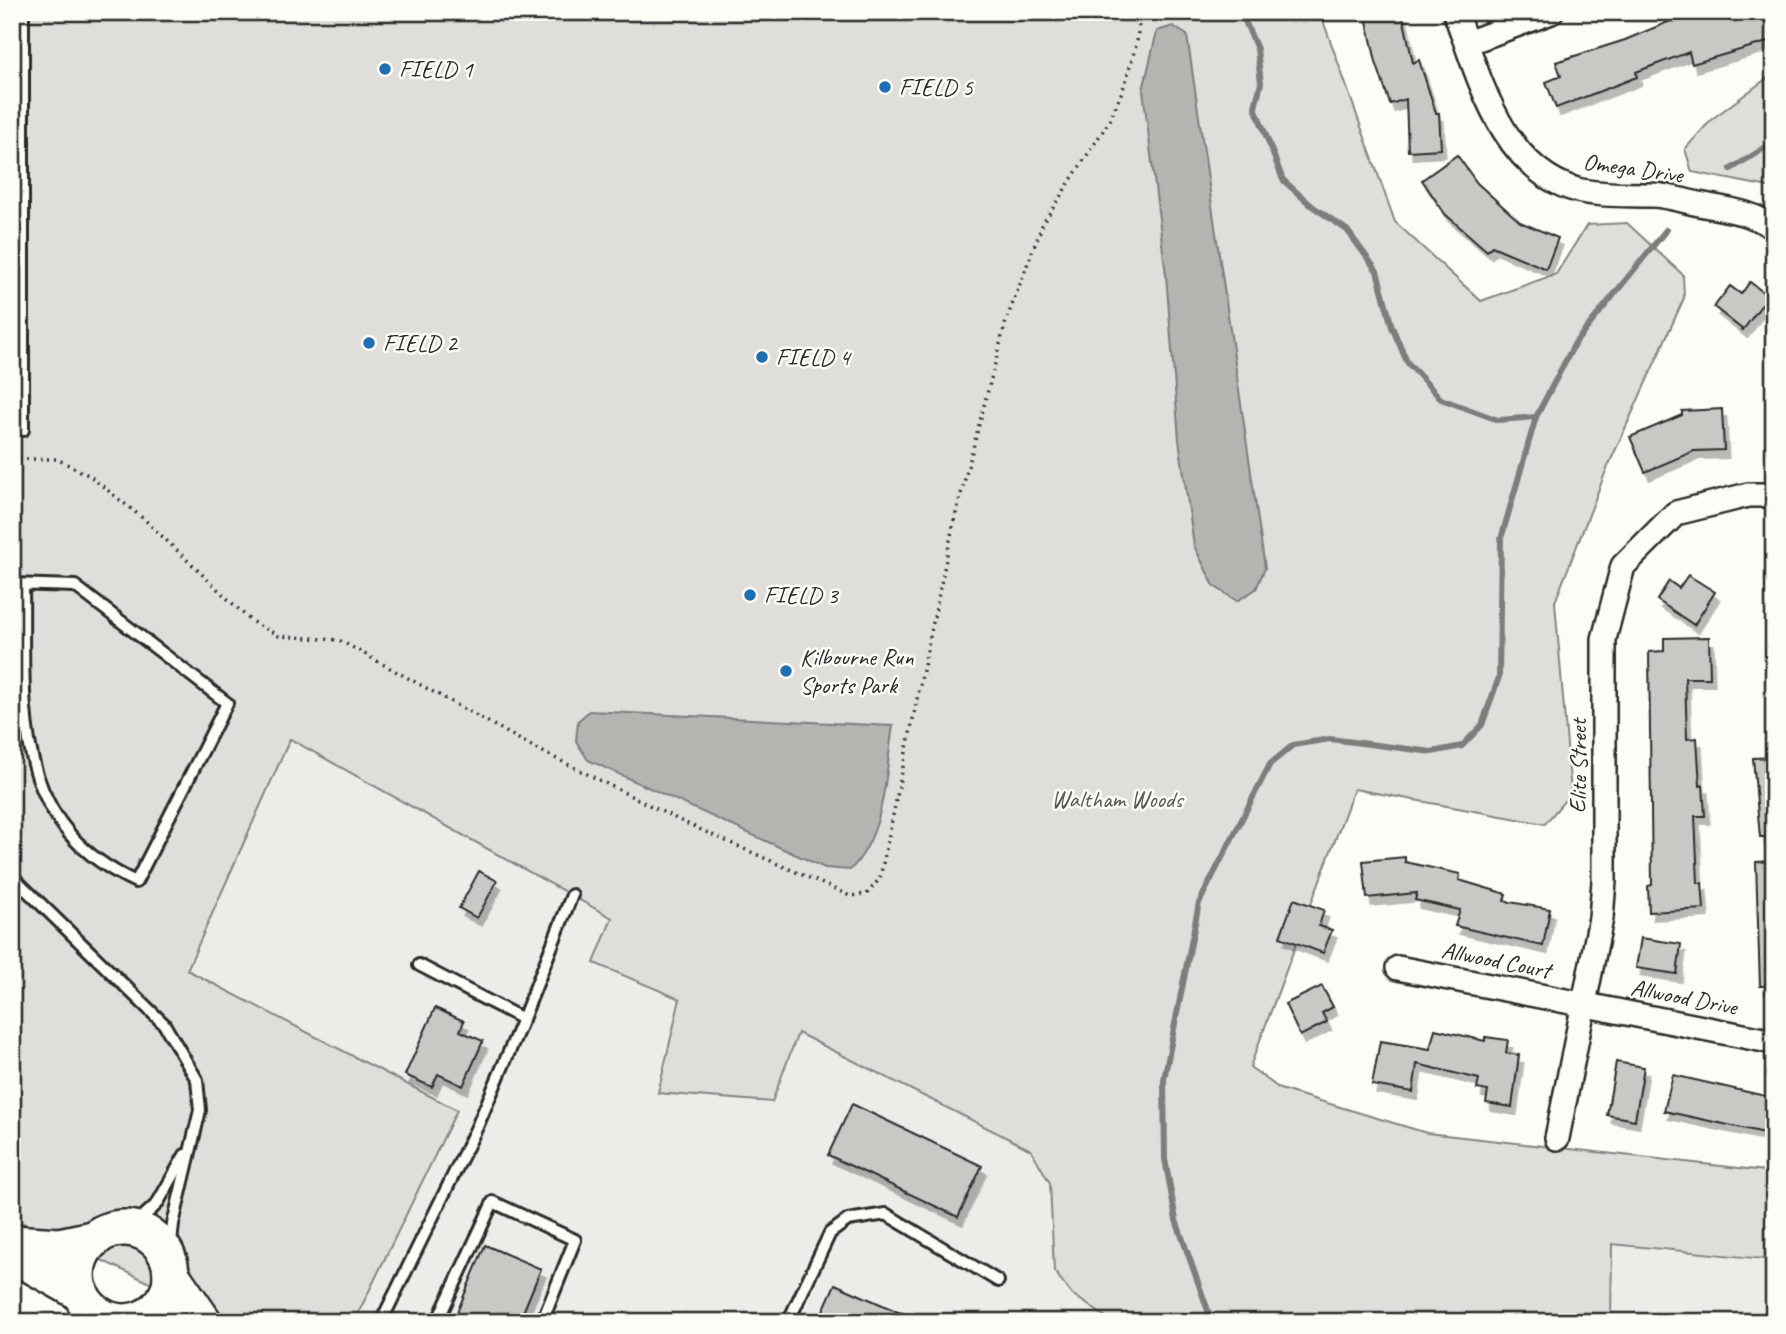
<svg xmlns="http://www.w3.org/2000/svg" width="1786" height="1334" viewBox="0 0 1786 1334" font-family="Caveat,sans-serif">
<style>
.built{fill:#edece8}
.green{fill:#dfdeda;stroke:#858482;stroke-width:2}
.water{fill:#b5b4b1;stroke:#7e7d7b;stroke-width:2}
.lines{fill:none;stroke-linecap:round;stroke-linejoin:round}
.stream{stroke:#7e7d7b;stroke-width:6}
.building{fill:#c9c8c4;stroke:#2b2b2b;stroke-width:2;filter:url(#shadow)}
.service-casing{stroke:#2b2b2b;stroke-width:16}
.minor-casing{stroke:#2b2b2b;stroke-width:28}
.primary-casing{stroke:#2b2b2b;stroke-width:40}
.path{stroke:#2b2b2b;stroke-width:3.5;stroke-dasharray:2 5;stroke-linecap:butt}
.service{stroke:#fdfcf7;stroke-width:10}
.minor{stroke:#fdfcf7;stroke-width:23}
.primary{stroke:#fdfcf7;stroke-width:35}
.poi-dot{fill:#1f6fb2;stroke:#fdfcf7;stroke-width:2.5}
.labels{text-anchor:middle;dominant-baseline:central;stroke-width:5;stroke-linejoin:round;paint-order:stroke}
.poi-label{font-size:24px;fill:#2b2b2b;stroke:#fdfcf7;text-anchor:start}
.street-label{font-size:24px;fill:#2b2b2b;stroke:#fdfcf7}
.park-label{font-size:24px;fill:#585857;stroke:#fdfcf7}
</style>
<defs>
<filter id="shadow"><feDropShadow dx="4.5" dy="8" stdDeviation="0" flood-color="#0004"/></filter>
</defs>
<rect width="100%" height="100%" fill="#fdfcf7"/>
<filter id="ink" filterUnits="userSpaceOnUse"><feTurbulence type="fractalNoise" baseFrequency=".0143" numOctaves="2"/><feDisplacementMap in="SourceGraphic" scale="14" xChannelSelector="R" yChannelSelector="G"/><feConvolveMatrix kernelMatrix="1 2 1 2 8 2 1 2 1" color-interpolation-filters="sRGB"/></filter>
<g filter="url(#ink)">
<g class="built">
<polygon points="290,739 619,901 594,963 680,999 658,1092 798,1033 1031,1150 1050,1183 1054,1271 1072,1294 1113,1322 354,1322 457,1110 186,970"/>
<polygon points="1611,1244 1774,1260 1774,1322 1611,1322"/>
</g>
<g class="green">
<polygon points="12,12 1320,12 1395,222 1481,301 1556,274 1587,225 1627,223 1683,275 1684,298 1606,471 1555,602 1571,793 1545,824 1354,789 1250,1067 1280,1089 1427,1133 1774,1172 1774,1260 1612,1244 1611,1322 1113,1322 1072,1294 1054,1271 1050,1183 1031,1150 798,1033 772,1102 658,1093 680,999 594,963 612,918 290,739 187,970 457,1110 354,1322 233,1322 12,1218"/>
<polygon points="1774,73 1774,188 1692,172 1685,149 1712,119"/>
</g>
<g class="water">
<polygon points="1173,26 1187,35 1265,568 1256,589 1237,601 1214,586 1194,546 1179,440 1166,275 1143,90 1157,31"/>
<path d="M589,711L893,726C885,774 886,834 850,870L825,868L588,760L576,741L578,721Z"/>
</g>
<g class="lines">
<g class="stream">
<polyline points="1241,12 1257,49 1261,83 1255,107 1283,180 1312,206 1347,230 1377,271 1392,327 1407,362 1441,399 1498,420 1536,417"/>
<polyline points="1731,169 1774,142"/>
<polyline points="1212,1322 1176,1220 1165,1159 1164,1079 1199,903 1270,764 1293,745 1330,739 1432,752 1462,746 1482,725 1499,677 1501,539 1536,417 1575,343 1666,230"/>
</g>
</g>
<g class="building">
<polygon points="1365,12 1402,12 1413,63 1419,60 1436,113 1439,113 1441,149 1408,151 1406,99 1390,104 1376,62"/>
<polygon points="1692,12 1720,12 1722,18 1742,12 1769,12 1774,40 1692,64 1689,52 1636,72 1637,77 1556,108 1546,82 1561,76 1556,62 1625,40"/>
<polygon points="1457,155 1477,183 1520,222 1558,238 1546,269 1492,246 1487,251 1445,214 1422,180"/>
<polygon points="1750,282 1768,296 1743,330 1714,307 1730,286 1741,294"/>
<polygon points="1722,409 1724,450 1694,451 1645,472 1630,437 1682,415 1682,411"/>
<polygon points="1688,575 1715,592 1694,625 1657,600 1669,581 1679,588"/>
<polygon points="1709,637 1710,678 1685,678 1687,739 1697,738 1700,786 1703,785 1705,816 1695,816 1698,883 1702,883 1704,909 1649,912 1648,886 1652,885 1649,652 1664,651 1664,638"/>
<polygon points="1774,757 1774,837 1760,837 1753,758"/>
<polygon points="1405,857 1405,862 1460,874 1459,880 1506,894 1504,901 1550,909 1543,946 1455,926 1460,910 1415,900 1417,893 1367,898 1363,861"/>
<polygon points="1774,861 1774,986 1760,986 1756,862"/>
<polygon points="479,871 497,881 477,918 459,908"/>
<polygon points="1294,899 1324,910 1319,926 1332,930 1323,953 1280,937"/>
<polygon points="1641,938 1681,944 1677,974 1636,968"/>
<polygon points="1322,986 1333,1007 1322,1013 1327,1022 1300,1036 1285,1004"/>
<polygon points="435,1008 464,1021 460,1031 483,1041 463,1086 438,1074 432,1087 405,1075"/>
<polygon points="1435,1029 1485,1041 1485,1037 1508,1040 1506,1053 1519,1055 1512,1107 1486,1103 1488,1091 1477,1089 1479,1079 1417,1064 1413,1092 1372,1085 1380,1041 1430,1049"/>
<polygon points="1616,1062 1644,1067 1635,1120 1607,1115"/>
<polygon points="1673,1075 1774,1098 1774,1135 1664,1111"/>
<polygon points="852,1104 982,1166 958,1217 828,1155"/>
<polygon points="485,1245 541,1269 519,1322 453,1322"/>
<polygon points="835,1284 921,1322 818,1322"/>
</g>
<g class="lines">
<defs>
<g id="service">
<polyline points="12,430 23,430 23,12"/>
<path d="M12,584L75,586L227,703L136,882C7,823 25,704 23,585"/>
<polyline points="12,876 164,1024 197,1080 200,1110 173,1224 169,1260"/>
<polyline points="523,1019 572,895"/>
<polyline points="131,1228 157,1204 185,1155"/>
<polyline points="381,1322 477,1127 523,1019 419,965"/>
<polyline points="437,1322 493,1202 575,1240 542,1322"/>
<polyline points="788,1322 830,1233 848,1220 886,1214 998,1281"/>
</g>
<g id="minor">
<path d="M1455,12C1479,76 1501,169 1577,190C1602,196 1626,194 1652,195C1667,195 1683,201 1699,204C1723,209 1755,212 1774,229"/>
<polyline points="1467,43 1551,12"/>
<polyline points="1398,968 1774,1042"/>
<polyline points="1557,1138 1601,918 1604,881 1604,639 1623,566 1676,513 1748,495 1774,495"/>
<polyline points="85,1322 87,1303"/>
<polyline points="130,1322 131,1322"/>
</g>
<g id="primary">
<circle cx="124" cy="1275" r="47"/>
<polyline points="12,1243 59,1246 96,1238"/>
<polyline points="12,1254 81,1293"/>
<polyline points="171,1274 204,1322"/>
</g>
</defs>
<use href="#service" class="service-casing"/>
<use href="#minor" class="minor-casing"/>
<use href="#primary" class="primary-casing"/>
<polyline class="path" points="12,459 57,459 90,476 145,520 251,621 279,636 339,640 537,749 681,821 850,896 867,894 880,878 954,521 1006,321 1043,223 1110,120 1125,84 1137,42 1140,12"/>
<use href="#service" class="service"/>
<use href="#minor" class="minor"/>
<use href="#primary" class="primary"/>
</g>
</g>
<g class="poi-dot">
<circle cx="385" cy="69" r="7"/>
<circle cx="885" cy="87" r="7"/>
<circle cx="369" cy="343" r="7"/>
<circle cx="762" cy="357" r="7"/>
<circle cx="750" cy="595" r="7"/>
<circle cx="786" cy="671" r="7"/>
</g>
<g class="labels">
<g class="poi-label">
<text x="399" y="69">FIELD 1</text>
<text x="899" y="87">FIELD 5</text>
<text x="383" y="343">FIELD 2</text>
<text x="776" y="357">FIELD 4</text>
<text x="764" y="595">FIELD 3</text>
<text x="800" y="657">Kilbourne Run<tspan x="800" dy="28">Sports Park</tspan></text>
</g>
<g class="street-label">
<text transform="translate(1633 168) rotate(8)">Omega Drive</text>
<text transform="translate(1578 766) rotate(-90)">Elite Street</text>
<text transform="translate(1496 960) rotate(11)">Allwood Court</text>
<text transform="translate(1684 997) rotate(11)">Allwood Drive</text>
</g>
<g class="park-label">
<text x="1117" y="799">Waltham Woods</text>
</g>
</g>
<rect width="1786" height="1334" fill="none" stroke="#fdfcf7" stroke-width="42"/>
<rect x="21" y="21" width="1744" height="1292" fill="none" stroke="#2b2b2b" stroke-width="2.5" filter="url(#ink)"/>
</svg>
